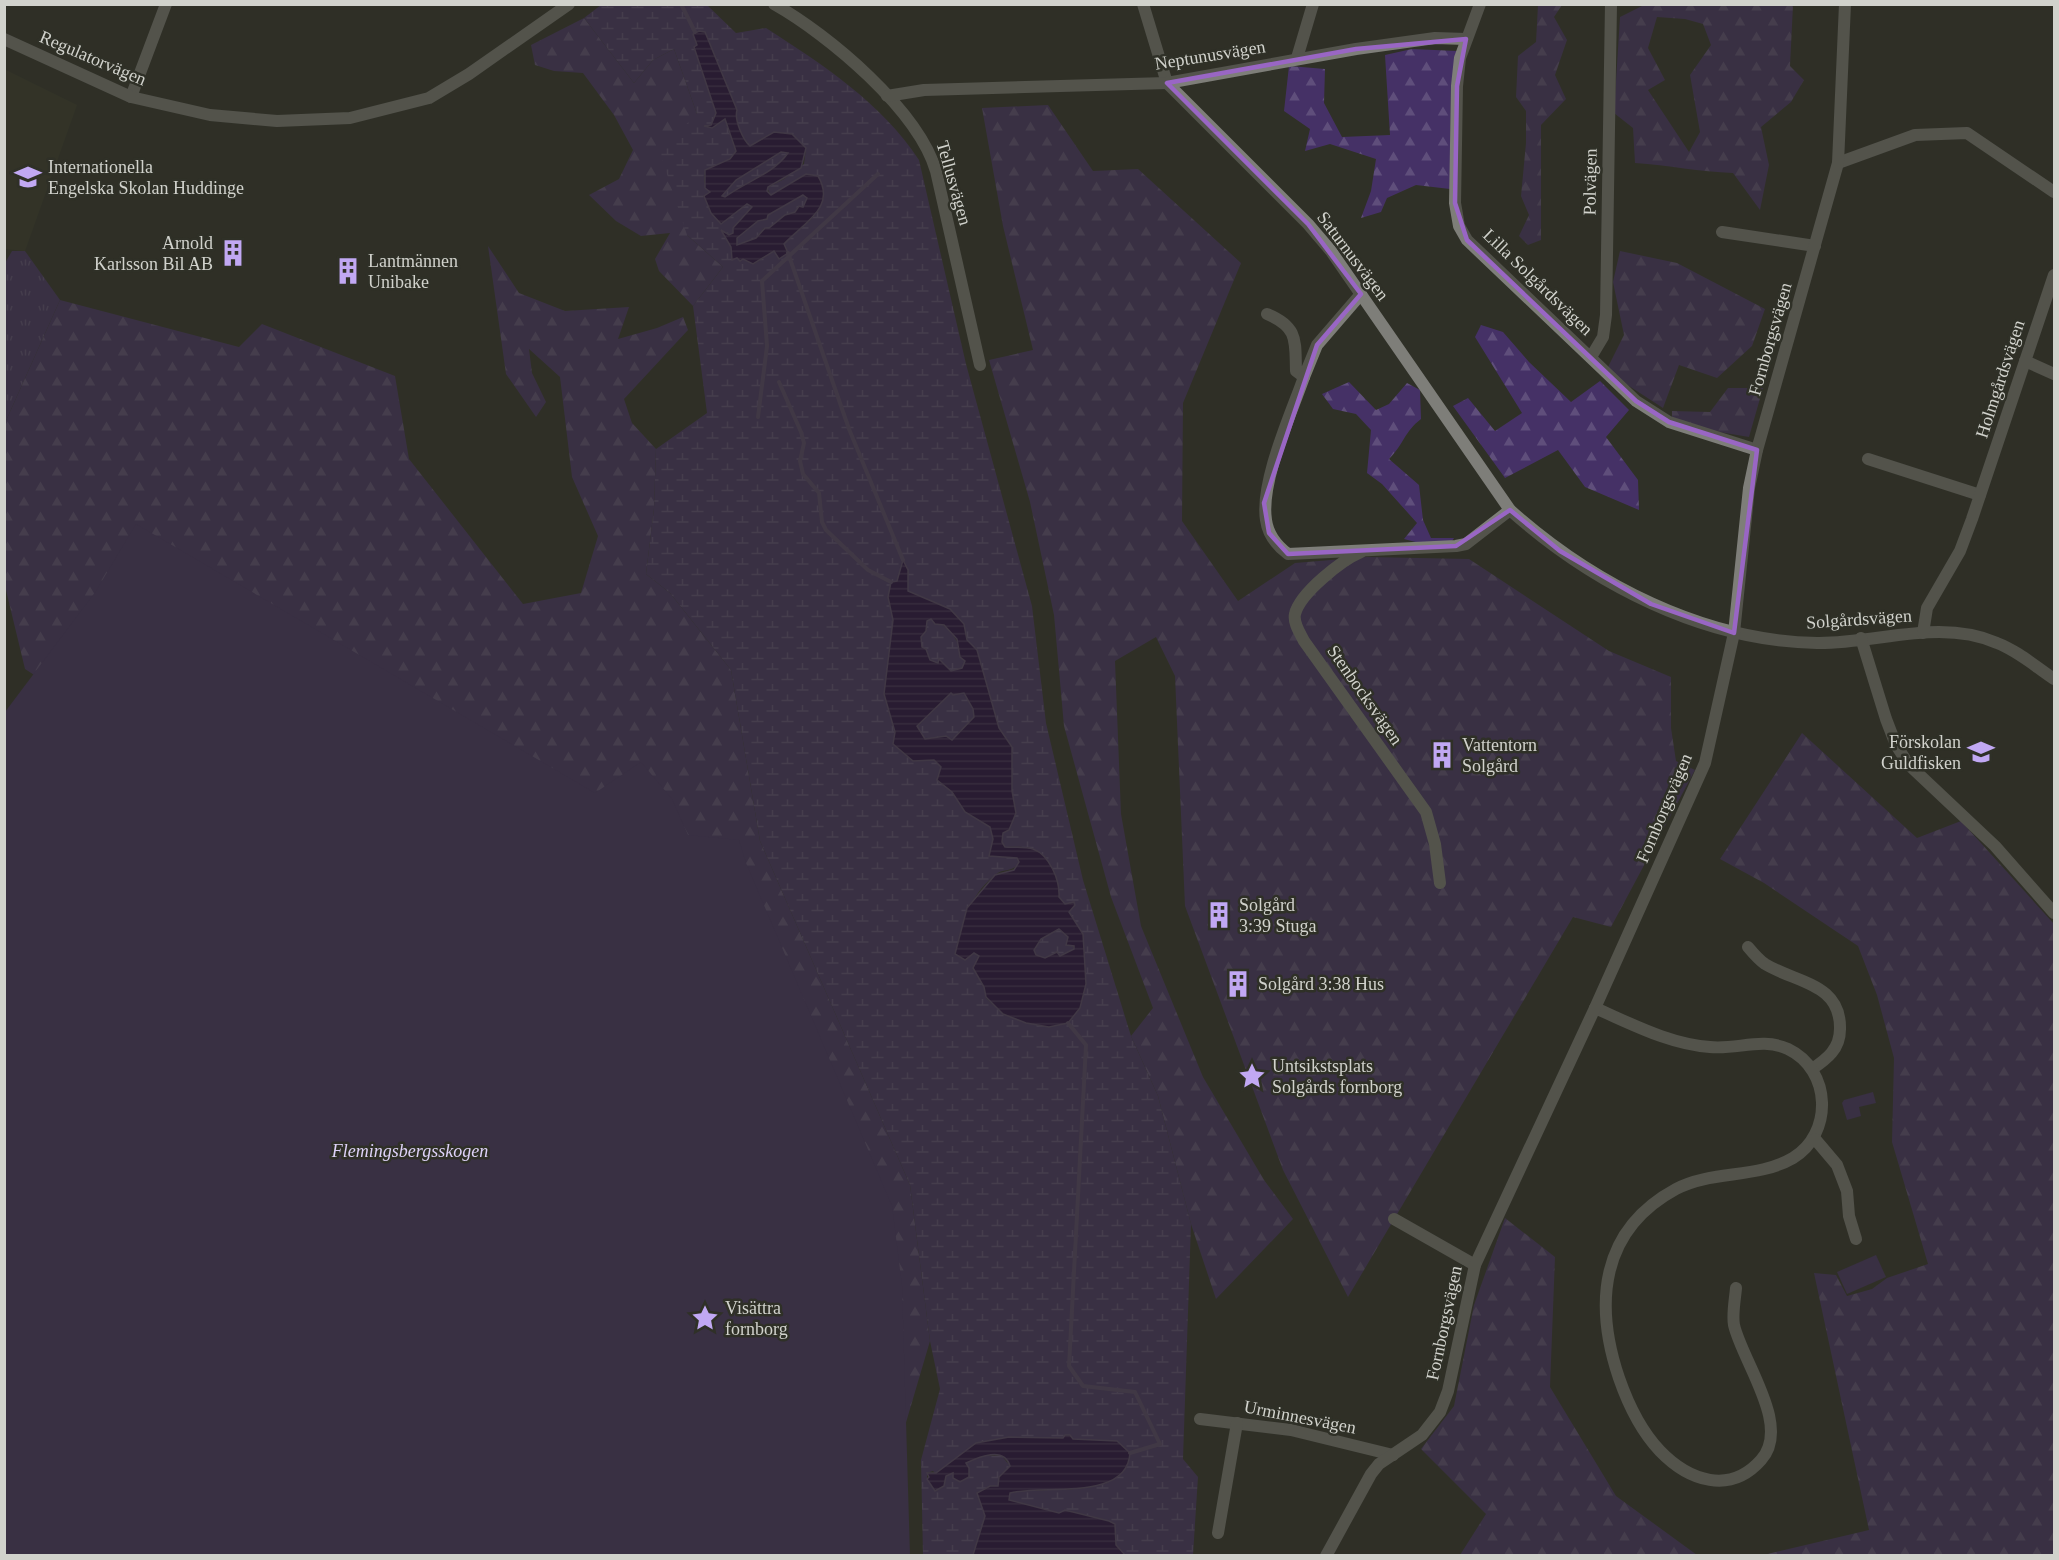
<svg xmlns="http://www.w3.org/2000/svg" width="2059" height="1560" viewBox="0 0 2059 1560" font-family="'Times New Roman',serif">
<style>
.built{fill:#383929}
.grass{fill:url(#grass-tufts)}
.forest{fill:url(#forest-firs);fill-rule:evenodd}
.wetland{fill:url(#wetland-marsh);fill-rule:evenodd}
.park{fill:#453166}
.water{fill:url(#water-rules);stroke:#56436a;stroke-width:1.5;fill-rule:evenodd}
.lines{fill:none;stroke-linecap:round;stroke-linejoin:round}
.stream{stroke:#56436a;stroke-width:4}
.minor{stroke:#7e7e79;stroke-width:12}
.tertiary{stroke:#7e7e79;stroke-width:12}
.marked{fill:none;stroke:#9966c4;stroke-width:4.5;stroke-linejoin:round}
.labels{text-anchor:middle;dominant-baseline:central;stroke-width:5;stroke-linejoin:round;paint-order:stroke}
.street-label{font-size:18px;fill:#d1d2cc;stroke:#2f3027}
.poi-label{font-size:18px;fill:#d1d2cc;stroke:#2f3027;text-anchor:start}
.park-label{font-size:18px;font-style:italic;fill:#ded2f8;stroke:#2f3027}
</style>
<defs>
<pattern id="grass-tufts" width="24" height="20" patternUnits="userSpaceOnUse" patternTransform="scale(1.5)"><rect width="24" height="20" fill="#453166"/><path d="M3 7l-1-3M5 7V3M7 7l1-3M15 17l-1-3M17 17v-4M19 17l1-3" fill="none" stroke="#5f4e7b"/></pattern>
<pattern id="forest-firs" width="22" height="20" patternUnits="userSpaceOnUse" patternTransform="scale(1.5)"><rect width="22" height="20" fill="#453166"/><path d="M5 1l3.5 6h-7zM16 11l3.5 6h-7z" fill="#5f4e7b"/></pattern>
<pattern id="wetland-marsh" width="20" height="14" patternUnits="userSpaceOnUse" patternTransform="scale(1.5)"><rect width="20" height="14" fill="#453166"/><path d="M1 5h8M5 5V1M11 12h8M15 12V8" fill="none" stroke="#5f4e7b"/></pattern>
<pattern id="water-rules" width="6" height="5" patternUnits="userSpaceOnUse" patternTransform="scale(1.5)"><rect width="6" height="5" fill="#220640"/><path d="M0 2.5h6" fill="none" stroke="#41295a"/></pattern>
</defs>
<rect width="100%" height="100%" fill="#2f3027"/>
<polygon class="built" points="4,69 77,105 25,251 5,249"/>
<polygon class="grass" points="12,251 25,251 60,300 5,423 5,263"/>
<g class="forest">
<polygon points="1538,5 1562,5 1554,17 1567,40 1555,75 1566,99 1541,125 1541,240 1528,245 1519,236 1529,215 1521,196 1526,143 1526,111 1516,97 1518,56 1536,42"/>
<path d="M1644,5H1793L1790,66L1804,80L1791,102L1761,127L1769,165L1760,210L1733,173C1700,172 1668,165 1635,163L1633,128L1614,113L1620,17ZM1657,17L1685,19L1703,24L1711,45L1690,75L1700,132L1689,152L1648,90L1665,80L1648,48Z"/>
<polygon points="584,18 634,83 653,60 674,49 697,114 687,235 723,267 693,306 659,271 655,259 670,233 641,236 616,221 589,195 619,179 633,150 614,115 583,73 554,71 535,65 531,45"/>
<polygon points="1412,49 1457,51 1451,89 1450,189 1416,185 1387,198 1381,212 1361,218 1371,191 1376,159 1330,144 1305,151 1310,129 1284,111 1289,66 1325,69 1324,103 1342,137 1390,135 1385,55"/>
<polygon points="1048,105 1093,171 1138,169 1241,263 1183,403 1182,521 1238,601 1295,563 1367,557 1469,559 1609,651 1671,677 1671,728 1676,761 1695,770 1611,927 1573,917 1348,1297 1283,1170 1185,906 1175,676 1156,637 1115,661 1121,814 1141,926 1203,1077 1264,1180 1293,1219 1216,1299 1191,1224 1158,1096 1131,1036 1153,1008 1111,897 1064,726 1054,615 1030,502 989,360 1033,350 1003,226 982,108"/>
<polygon points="488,246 519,293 565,311 629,307 618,339 657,328 683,317 688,330 624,399 632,423 656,449 654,508 646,574 670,593 731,670 760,841 910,1185 930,1341 867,1555 5,1555 4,1011 139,743 25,669 5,586 5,423 60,300 239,347 262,324 395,376 409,459 523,604 581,593 598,536 572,477 560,377 529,349 532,373 546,402 536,417 506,374"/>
<polygon points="1620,251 1677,263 1765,309 1752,346 1717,378 1679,365 1663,408 1606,371 1624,335 1613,282"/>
<polygon points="1481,325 1503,332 1529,362 1571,402 1600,381 1629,410 1606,437 1638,480 1639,510 1585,487 1558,450 1505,478 1453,406 1468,398 1495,431 1522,413 1475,337"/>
<path d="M1349,382L1376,410L1389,404L1407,383L1420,390L1421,419C1404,432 1404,444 1389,459L1419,485L1423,520L1431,538H1454L1452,541L1423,544L1404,539L1417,523L1382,484L1367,473L1371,430L1356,414L1333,409L1322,394Z"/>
<polygon points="1728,388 1763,388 1749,437 1672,424 1672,411 1710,412"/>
<polygon points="1802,733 1917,838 1961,821 2054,924 2054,1555 1763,1555 1869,1530 1814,1273 1836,1275 1847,1296 1872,1289 1887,1278 1928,1264 1892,1142 1894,1058 1877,995 1858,946 1764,883 1720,859"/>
<polygon points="1505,1218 1555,1257 1550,1387 1616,1496 1697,1555 1460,1555 1486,1514 1421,1449 1454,1406 1474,1305"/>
</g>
<g class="wetland">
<path d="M601,5H707L736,33L766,28C822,64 882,103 919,160L966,364L1032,606L1046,723L1083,880L1131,1036L1158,1096L1191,1224L1183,1459L1198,1477L1193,1555H1125L1116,1546L1115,1524L1110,1521L1066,1510L1060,1513L1010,1501V1493C1044,1485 1127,1502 1130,1453L1117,1441L1072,1439L1070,1435H1065L1064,1438L1009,1437L976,1443L936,1474L933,1471L927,1473V1479L936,1491L944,1486L946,1476L954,1472L953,1478L960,1482L969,1477V1468L966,1466V1463L982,1455L1002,1456L1010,1466L999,1477V1486H990L978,1493L985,1516L973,1555H923L921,1460L940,1389L930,1341L910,1185L760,841L731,670L670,593L646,574L654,508L656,449L707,413L693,306L723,267L687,235L659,150L697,114L674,49L653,60L634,83L584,18ZM695,32H705L737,110C734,120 743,139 750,146L774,132L792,134L806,148L804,164L784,179L767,188L771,195L806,174L818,176C837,208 803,224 784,244L788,253L779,259L774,251L754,264L742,258L740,261L737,258L732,259L731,247L721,230L729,235L733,233V228L752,207L747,204L721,223L711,213L704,196L710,192L704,182L705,170L730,159L736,152L725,119L712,128L704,126L711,125L716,113L694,47L697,45ZM903,560L908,570V591L950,609L964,624L967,640L977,650L999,728L1012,747V791L1016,813L1009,830L1003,833L1002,841L1005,847C1013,847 1025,846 1033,849C1049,855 1061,881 1058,897L1065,904L1074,903L1068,912L1083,934L1086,984L1080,1008L1068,1023L1049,1027L1026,1023L1003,1014L986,998L984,987L973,968L979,957L974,952L965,960L955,954C966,922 966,899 995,875C1003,868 1012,873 1019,863L1017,858L989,855L993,839L990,827L965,812L952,791L937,780L941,767L933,759L913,761L894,744L895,732L884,694L893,620L888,597L891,583L897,581Z"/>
<polygon points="781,152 788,153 775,169 725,197 722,196 736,180"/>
<polygon points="803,195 807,198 803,207 769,228 764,228 756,238 737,245 737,238 758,221"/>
<path d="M931,619C952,627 958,641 965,661L963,668L951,671L930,660L926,649L922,647L921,637L926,631L927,621Z"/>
<polygon points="951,692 964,693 973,709 974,717 952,740 946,736 925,739 917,727 944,696"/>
<polygon points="1059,928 1068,937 1074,949 1059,957 1057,953 1045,958 1036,955 1034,951 1041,939"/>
</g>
<g class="park">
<polygon points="136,524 595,793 641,762 672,799 688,835 739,840 746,863 892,1206 902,1286 910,1555 5,1555 5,712 96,591"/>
<polygon points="1873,1092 1876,1103 1859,1107 1861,1116 1847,1120 1842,1103 1844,1100"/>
<polygon points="1876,1255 1886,1277 1847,1294 1837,1272"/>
</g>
<g class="water">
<path d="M699,31L705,32L737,110C734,120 743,140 750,146L774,132L792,134L806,148L801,168L768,187L767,191L771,195L806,174L818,176C837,208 803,223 784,244L788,253L779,259L774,251L753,264L743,259L740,261L737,258L732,260L731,247L721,230L729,235L733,233V228L752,207L747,204L721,224L711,213L704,196L710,192L705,188V170L730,159L736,151L725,119L712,128L704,126L711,125L716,113L694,47L697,45L693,34ZM781,152L788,153C772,175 748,180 725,197L722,196L736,180ZM803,195L807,198L803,207L799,206L795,212L785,215L769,228H765L756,238L737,245V238L758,221L767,219L768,215Z"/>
<path d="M903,560L908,570V591L950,609L964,624L967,640L977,650L999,728L1012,747V791L1016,813L1009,830L1003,833L1002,842L1005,847C1013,848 1025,846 1033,849C1050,855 1060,881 1059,897L1065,904L1074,902L1075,905L1069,912L1083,934L1086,984L1080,1008L1068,1023L1049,1027L1026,1023L1003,1014L986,997L984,987L973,968L979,956L974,953L965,960L955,954L967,908L995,875L1014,870L1019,862L1017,858L989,856L993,839L990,827L965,812L952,792L937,780L941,767L934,760L913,761L893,744L895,732L884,694L893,620L888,597L891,582L897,581ZM931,619L935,624L944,625L957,639L960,657L965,661L962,668L951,671L939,659L938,663L930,660L926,649L922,647L921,637L926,631L927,621ZM951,693L953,695L964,693L973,709L974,717L952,740L946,736L925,739L917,726ZM1059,929L1068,937L1066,945L1074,946V949L1060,956L1057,952L1045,958L1036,955L1034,950L1041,939Z"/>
<path d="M1065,1435H1070L1073,1439L1117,1441L1130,1453C1127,1502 1044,1484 1010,1493L1009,1500L1059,1513L1065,1510L1109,1521L1115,1524L1116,1545L1125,1555H973L985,1516L977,1493L990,1486H998L999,1477L1010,1466C1004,1446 979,1457 966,1463L969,1468V1477L960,1482L953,1478V1473L946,1476L944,1486L935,1491L927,1479L929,1477L927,1473H936L976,1443L1009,1437L1063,1438Z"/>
</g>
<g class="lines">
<g class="stream">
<polyline points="681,4 695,32"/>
<polyline points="788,253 849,429 903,560"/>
<polyline points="779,382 801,432 804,443 800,461 803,474 819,493 822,522 826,530 868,570 891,582"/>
<polyline points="758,417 767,346 762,281 878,174"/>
<polyline points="1068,1023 1086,1045 1069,1366 1083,1386 1135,1392 1160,1444 1130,1453"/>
</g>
<g class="minor">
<path d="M774,4C829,35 918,110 936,171L980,365"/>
<path d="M1143,4L1167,83L1308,224L1331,251L1510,510C1593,584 1703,641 1817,643C1877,644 1939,618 1997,643C2018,651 2036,667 2054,679"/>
<polyline points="1480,4 1460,58 1457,86 1455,203 1459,226 1467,240 1636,401 1669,422 1757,450"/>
<polyline points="1297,58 1313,4"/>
<polyline points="887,96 924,90 1167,83 1356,49 1435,38 1466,39"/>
<polyline points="131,97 166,4"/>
<polyline points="1838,163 1915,135 1967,133 2054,192"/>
<polyline points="1722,232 1815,246"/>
<path d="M1267,314C1299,327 1295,342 1296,371L1304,377L1317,345L1361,294"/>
<polyline points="1591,357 1603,337 1606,315 1611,4"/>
<polyline points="2025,361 2054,374"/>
<path d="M1304,377C1291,414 1260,482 1266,520C1268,535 1276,545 1288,554L1456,546L1466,544L1510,510"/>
<polyline points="1868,459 1980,495"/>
<path d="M1361,552C1342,560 1300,593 1295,614C1293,623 1300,633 1304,641L1426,812L1435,844L1440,883"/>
<polyline points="1923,633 1927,608 1960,551 1972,519 2054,275"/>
<polyline points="1861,638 1886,719 1896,745 1909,765 1995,846 2054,913"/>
<path d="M1748,947C1753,953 1759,960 1765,964C1796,983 1841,983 1840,1029C1840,1049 1827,1059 1812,1069"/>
<path d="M1595,1008C1632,1024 1669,1044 1710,1047C1737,1050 1762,1037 1788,1049C1832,1070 1833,1134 1793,1158C1757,1179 1712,1170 1676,1189C1600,1230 1594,1304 1619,1378C1628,1404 1641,1431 1660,1451C1689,1481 1730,1495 1761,1460C1792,1426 1742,1361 1734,1325C1732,1314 1735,1300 1736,1288"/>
<polyline points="1815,1139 1837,1165 1847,1191 1849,1216 1856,1239"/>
<polyline points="1394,1219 1475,1265"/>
<polyline points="1200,1419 1291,1430 1393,1455"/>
<polyline points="1218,1533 1237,1423"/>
<polyline points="1326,1556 1371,1474 1379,1464 1422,1435 1440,1412 1448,1391 1475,1265 1595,1008 1705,763 1734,633 1749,488 1757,450 1838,163 1845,4"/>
</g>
<polyline class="tertiary" points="4,39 131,97 210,115 277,121 350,118 429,98 469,74 569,4"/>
</g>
<path d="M0 0H2059V1560H0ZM1466,39L1457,86L1455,203L1467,240L1636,401L1669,422L1757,450L1734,633L1651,604L1560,551L1510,510L1456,546L1288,554L1269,533L1264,503L1317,345L1361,294L1308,224L1167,83L1356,49Z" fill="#2f3027" fill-opacity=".55" fill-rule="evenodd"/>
<path class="marked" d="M1466,39L1457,86L1455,203L1467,240L1636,401L1669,422L1757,450L1734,633L1651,604L1560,551L1510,510L1456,546L1288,554L1269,533L1264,503L1317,345L1361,294L1308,224L1167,83L1356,49Z"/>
<defs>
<symbol id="school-bare" viewBox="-9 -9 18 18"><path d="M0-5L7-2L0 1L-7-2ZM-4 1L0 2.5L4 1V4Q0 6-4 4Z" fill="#c1a8f3" stroke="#2f3027" stroke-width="2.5" paint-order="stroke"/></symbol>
<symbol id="building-bare" viewBox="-9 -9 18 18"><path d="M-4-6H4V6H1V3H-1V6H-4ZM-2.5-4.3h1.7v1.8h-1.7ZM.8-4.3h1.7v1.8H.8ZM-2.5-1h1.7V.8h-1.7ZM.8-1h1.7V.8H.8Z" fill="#c1a8f3" stroke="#2f3027" stroke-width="2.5" paint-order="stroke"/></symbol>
<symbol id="sight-bare" viewBox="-9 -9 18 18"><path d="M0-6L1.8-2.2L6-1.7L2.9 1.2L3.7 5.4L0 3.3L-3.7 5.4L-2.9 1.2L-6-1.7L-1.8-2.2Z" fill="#c1a8f3" stroke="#2f3027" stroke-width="2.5" paint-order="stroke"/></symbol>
</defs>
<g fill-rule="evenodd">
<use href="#school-bare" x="9" y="158" width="38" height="38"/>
<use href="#building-bare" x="214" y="234" width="38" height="38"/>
<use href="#building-bare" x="329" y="252" width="38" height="38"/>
<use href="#school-bare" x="1962" y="733" width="38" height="38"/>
<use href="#building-bare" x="1423" y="736" width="38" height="38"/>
<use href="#building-bare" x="1200" y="896" width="38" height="38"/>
<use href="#building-bare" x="1219" y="965" width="38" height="38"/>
<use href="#sight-bare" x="1233" y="1057" width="38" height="38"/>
<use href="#sight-bare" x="686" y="1299" width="38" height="38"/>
</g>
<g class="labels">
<g class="street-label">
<text transform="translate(1210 55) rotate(-9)">Neptunusvägen</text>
<text transform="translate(93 58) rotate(23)">Regulatorvägen</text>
<text transform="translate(1590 182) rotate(-89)">Polvägen</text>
<text transform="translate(954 183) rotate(74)">Tellusvägen</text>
<text transform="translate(1353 256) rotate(53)">Saturnusvägen</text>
<text transform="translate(1538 282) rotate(44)">Lilla Solgårdsvägen</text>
<text transform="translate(1770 339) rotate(-74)">Fornborgsvägen</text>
<text transform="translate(2000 379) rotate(-72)">Holmgårdsvägen</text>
<text transform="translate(1859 619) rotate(-4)">Solgårdsvägen</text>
<text transform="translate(1365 695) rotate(55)">Stenbocksvägen</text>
<text transform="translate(1664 808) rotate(-67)">Fornborgsvägen</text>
<text transform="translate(1444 1323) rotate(-78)">Fornborgsvägen</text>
<text transform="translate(1300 1417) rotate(11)">Urminnesvägen</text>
</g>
<g class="poi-label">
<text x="48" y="167">Internationella<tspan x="48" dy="21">Engelska Skolan Huddinge</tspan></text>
<text x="213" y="243" text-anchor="end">Arnold<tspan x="213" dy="21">Karlsson Bil AB</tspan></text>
<text x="368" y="261">Lantmännen<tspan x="368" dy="21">Unibake</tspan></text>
<text x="1961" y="742" text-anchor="end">Förskolan<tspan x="1961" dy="21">Guldfisken</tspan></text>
<text x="1462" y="745">Vattentorn<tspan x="1462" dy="21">Solgård</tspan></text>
<text x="1239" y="905">Solgård<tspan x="1239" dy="21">3:39 Stuga</tspan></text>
<text x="1258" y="984">Solgård 3:38 Hus</text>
<text x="1272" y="1066">Untsikstsplats<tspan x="1272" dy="21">Solgårds fornborg</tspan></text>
<text x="725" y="1308">Visättra<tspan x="725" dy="21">fornborg</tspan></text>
</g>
<g class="park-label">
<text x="410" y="1151">Flemingsbergsskogen</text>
</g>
</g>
<rect width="2059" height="1560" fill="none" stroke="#d1d2cc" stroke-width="12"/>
</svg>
